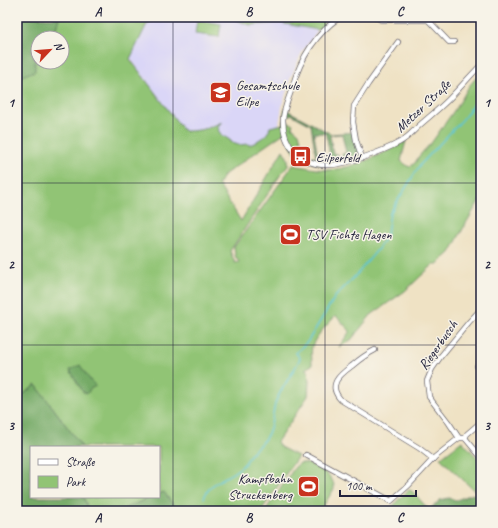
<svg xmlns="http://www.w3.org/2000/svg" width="498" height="528" viewBox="0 0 498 528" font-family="Caveat,sans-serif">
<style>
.built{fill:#dad6f7}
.green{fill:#91c474;stroke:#5a7358}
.forest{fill:#74aa66;stroke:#4b6650}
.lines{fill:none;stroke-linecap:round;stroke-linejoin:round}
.stream{stroke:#5ac5d4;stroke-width:1.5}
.street-casing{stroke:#6a656b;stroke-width:6}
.street{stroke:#fff;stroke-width:4.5}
.grid{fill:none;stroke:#22223b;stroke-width:1;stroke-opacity:0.55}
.labels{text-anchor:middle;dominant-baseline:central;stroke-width:3;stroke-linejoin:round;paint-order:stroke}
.poi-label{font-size:14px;fill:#22223b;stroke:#f7f3e8;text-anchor:start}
.street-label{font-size:14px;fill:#22223b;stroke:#f7f3e8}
.neatline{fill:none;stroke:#22223b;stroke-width:1.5}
.grid-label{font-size:13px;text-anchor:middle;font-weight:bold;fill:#22223b}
</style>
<rect width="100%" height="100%" fill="#f7f3e8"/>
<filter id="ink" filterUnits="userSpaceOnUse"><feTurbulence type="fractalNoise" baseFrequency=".025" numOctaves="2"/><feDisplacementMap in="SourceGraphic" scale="8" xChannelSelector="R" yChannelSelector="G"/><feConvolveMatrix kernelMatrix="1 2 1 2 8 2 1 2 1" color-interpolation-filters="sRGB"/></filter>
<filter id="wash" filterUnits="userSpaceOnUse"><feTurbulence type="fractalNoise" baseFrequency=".012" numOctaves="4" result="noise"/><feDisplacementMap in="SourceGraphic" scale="16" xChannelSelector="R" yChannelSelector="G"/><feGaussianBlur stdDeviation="0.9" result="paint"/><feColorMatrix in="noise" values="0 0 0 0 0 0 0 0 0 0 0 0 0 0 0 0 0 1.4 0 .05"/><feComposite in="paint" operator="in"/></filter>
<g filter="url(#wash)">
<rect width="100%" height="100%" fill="#efe2c4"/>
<polygon class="built" points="157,17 229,17 250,25 280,23 318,30 302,52 290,79 282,107 279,124 284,133 223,175 184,131 130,58 147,24"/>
<g class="green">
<path d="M57,17H157L147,24L130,59L184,131C200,131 207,129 222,122V123L217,126L219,129L218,130L223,137L224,136L231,141V142L239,145L248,144L249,145L257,142V141L265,136L270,129H269L270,127L283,124V120L293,124L292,127L299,133L303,149H306L308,161L296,154L284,133L225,174L218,184L241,221L283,150L288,159V166L281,174L230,251L235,263L239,262L235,256L234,247L293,165C305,167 318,170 330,170C355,168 385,153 406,141L401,161L409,167L415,163L419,156L432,142L460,102L469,86L481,72V198L465,225L450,253L436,265L435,263L405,291L371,315L351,340L339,347L350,331L336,316C328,323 316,336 312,346C311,350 312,360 312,365L305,369L308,370L309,382L308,396L277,442L280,447L298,456L261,511H173L174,506L164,492L159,494V447H82L36,385L17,399V78L35,60L31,51L38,43V62H62V38H44L55,32Z"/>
<polygon points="229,17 316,17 326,25 318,30 280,23 250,25"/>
<polygon points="197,20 221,24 219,37 195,34"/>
<polygon points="462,441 481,462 481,497 440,458"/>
<path d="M300,463C313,462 336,475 334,489L320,511H265L295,467Z"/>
<polygon points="409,490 412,491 430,511 390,511 397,501"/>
<polygon points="83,497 151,497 119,511 87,511 86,503"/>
</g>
<g class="forest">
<polygon points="17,17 59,18 55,32 44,38 38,38 38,43 31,51 35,60 35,71 17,78"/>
<polygon points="285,109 331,134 355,132 362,158 344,163 342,154 346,153 342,134 330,135 333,154 338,154 339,164 328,165 326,156 330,156 326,133 314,133 318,158 322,158 323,165 313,163 312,156 316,157 311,125 291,114 289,116 284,114"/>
<path d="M80,365C85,373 89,380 96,386L90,389L87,394L82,391L70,370Z"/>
<polygon points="36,385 82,447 31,447 31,497 83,497 86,503 88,511 17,511 17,399"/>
<polygon points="164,492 174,506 173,511 119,511 151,497 159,497 159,494"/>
<polygon points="473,494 481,497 481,511 430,511 429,510 440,500 449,498 456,500"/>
</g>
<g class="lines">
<g class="stream">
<polyline points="17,21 21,17"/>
<path d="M204,498C210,480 231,478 243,465C246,463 248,458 250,455C255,449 262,443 266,437C273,427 272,412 276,401C282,386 294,373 300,358L296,353L308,341L335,297L358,273L378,249L387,234L390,213L420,165L463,119L481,95"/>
</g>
</g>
</g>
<g filter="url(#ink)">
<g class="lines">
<defs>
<g id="street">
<path d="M340,17C315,34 300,60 292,88C289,98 283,110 283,120C283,146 300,164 326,165C344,166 384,151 400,142C408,138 414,130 421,124C430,116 439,109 448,100C459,89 470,76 481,65"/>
<polyline points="376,17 381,20 428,20 449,42 454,42"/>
<polyline points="362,158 356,140 353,122 354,106 368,84 398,42"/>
<path d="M375,350C367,354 360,359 353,365C341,374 326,384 341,400L419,448L433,459"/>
<polyline points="481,359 477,366 481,372"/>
<polyline points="459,438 449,423 429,397 427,381 432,369 441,356 469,322 481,309"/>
<polyline points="465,438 481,457"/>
<polyline points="465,438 467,434 481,422"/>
<polyline points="306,455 391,501 409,485 435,457 459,438 465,438"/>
</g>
</defs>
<use href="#street" class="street-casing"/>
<use href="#street" class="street"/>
</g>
</g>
<path class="grid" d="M173,17V511M325,17V511M17,183H481M17,345H481"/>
<defs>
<symbol id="school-square" viewBox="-11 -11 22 22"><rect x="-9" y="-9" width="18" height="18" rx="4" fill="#c8321e" stroke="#f7f3e8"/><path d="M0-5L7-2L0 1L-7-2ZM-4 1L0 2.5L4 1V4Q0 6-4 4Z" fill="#fff"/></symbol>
<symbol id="bus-square" viewBox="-11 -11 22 22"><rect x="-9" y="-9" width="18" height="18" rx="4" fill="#c8321e" stroke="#f7f3e8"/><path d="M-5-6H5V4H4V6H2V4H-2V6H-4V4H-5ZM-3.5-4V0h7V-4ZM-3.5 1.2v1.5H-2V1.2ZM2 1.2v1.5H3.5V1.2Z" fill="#fff"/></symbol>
<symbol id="stadium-square" viewBox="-11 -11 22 22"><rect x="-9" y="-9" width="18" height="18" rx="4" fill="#c8321e" stroke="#f7f3e8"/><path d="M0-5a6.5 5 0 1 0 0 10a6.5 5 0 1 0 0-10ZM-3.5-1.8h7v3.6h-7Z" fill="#fff"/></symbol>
</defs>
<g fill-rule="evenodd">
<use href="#school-square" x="208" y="80" width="25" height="25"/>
<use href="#bus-square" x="288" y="144" width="25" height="25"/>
<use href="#stadium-square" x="278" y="222" width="25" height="25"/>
<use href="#stadium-square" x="296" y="474" width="25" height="25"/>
</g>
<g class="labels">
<g class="poi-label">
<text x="236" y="85">Gesamtschule<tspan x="236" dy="16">Eilpe</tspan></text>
<text x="316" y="157">Eilperfeld</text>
<text x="306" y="234">TSV Fichte Hagen</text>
<text x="292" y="478" text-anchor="end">Kampfbahn<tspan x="292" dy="16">Struckenberg</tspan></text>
</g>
<g class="street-label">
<text transform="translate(423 106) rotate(-43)">Metzer Straße</text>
<text transform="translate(438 345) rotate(-55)">Riegerbusch</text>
</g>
</g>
<rect width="498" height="528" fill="none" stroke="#f7f3e8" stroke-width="44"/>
<rect x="30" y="446" width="130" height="52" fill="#f7f3e8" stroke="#a29fa3"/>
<rect x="38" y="459" width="20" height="6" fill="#ffffff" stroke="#a29fa3"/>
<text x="66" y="466" font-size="12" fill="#22223b">Straße</text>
<rect x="38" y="476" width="20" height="12" fill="#91c474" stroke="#a29fa3"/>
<text x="66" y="486" font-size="12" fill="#22223b">Park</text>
<g transform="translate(50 50) rotate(64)"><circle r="19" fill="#f7f3e8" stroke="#a29fa3"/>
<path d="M0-3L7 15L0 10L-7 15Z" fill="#c8321e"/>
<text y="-6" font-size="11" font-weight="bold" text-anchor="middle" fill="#22223b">N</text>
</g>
<path d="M340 490v6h76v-6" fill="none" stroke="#22223b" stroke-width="2"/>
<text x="346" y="490" font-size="12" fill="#22223b" stroke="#f7f3e8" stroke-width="3" paint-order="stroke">100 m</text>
<rect x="22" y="22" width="454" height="484" class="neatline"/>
<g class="grid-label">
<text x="98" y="16">A</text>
<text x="249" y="16">B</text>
<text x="400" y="16">C</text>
<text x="11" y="107">1</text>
<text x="487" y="107">1</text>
<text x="11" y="269">2</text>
<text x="487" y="269">2</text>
<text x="11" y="430">3</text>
<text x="487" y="430">3</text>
<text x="98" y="522">A</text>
<text x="249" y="522">B</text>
<text x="400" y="522">C</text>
</g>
</svg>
